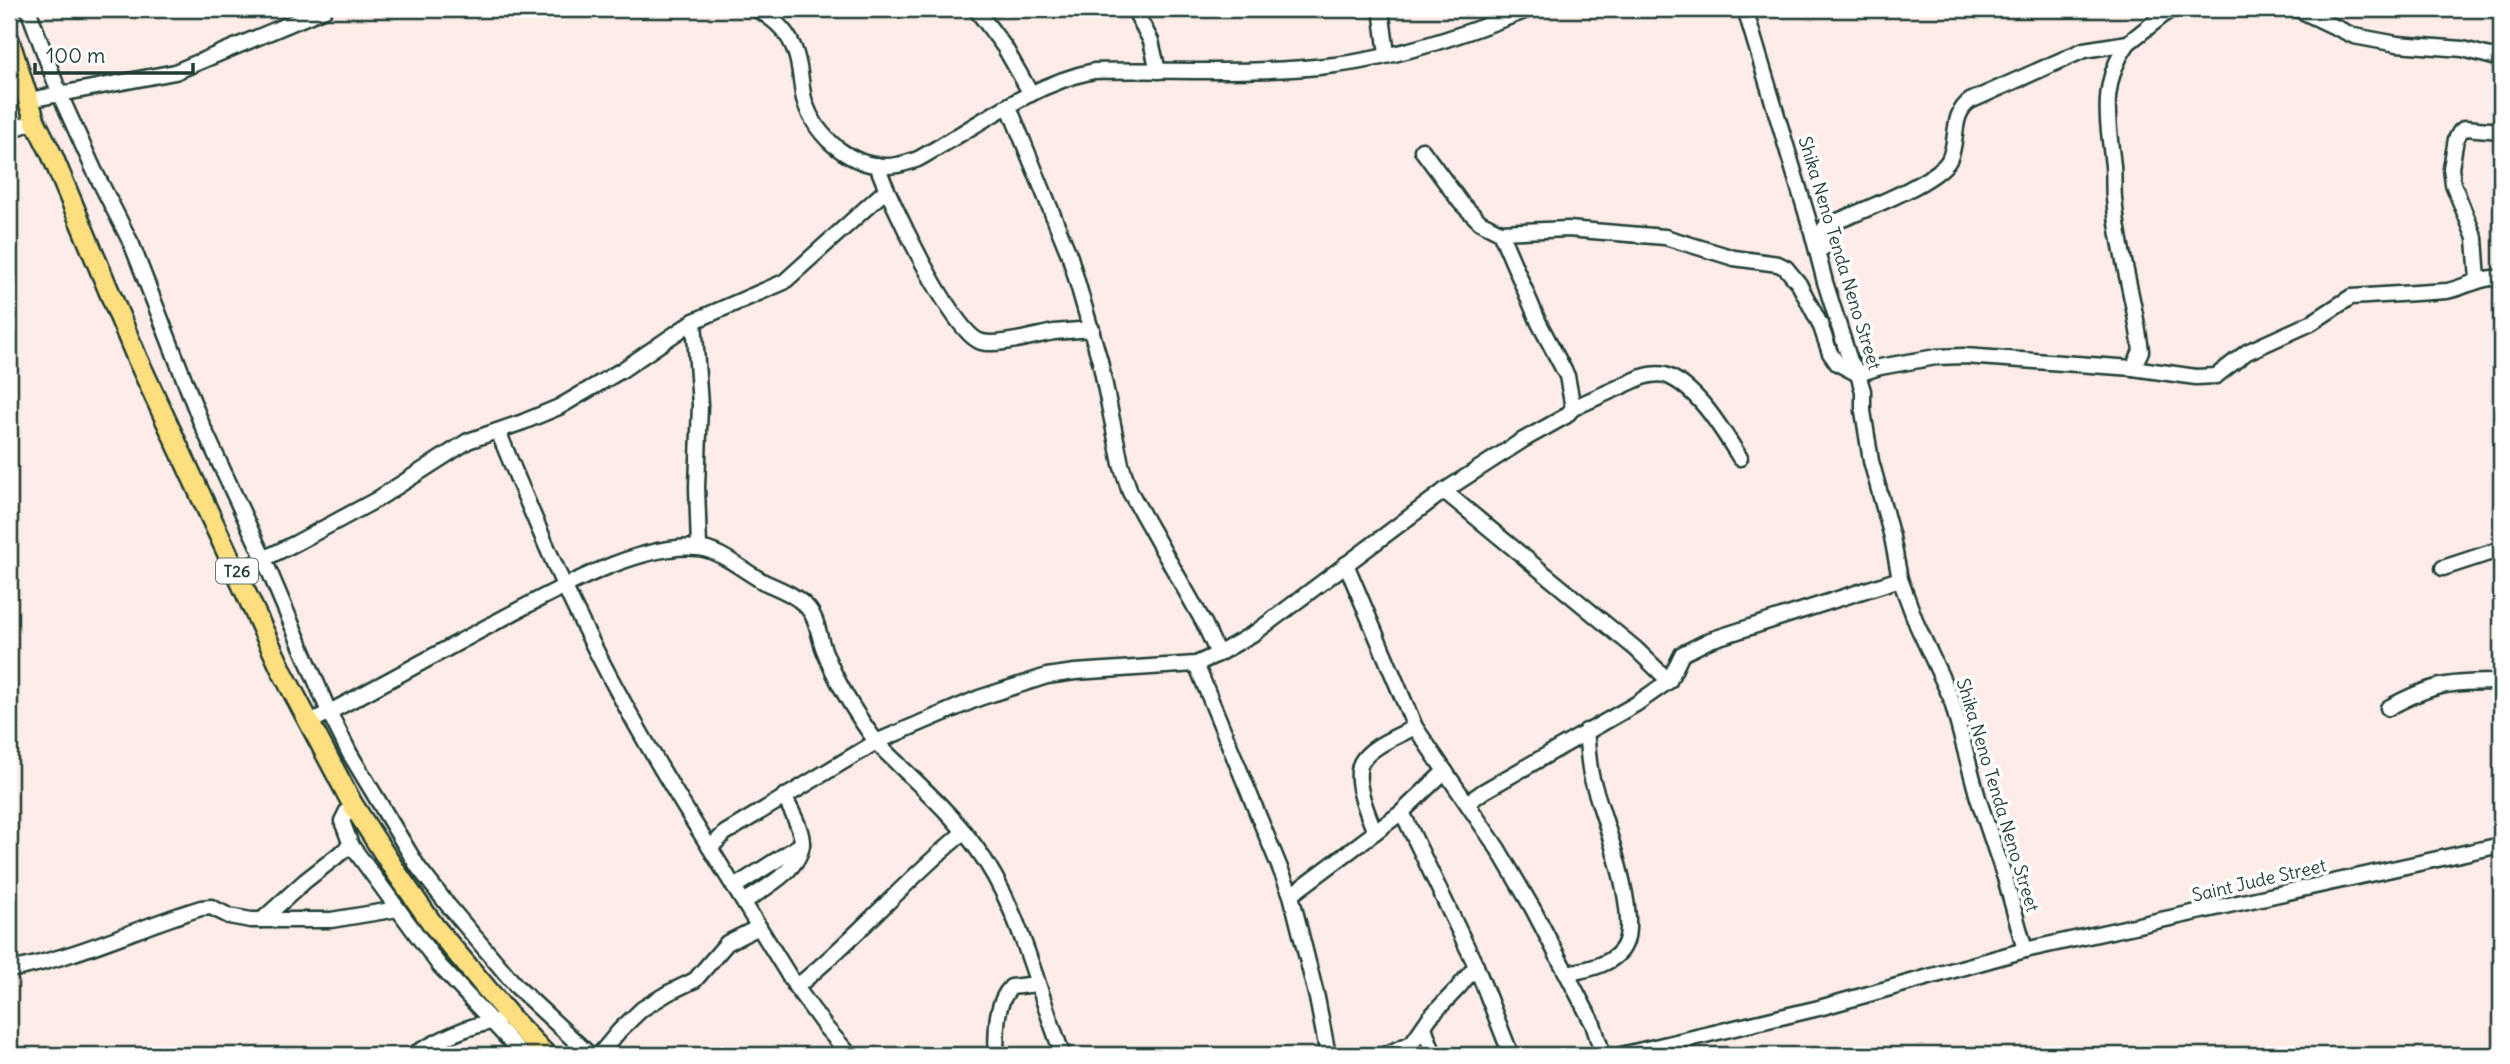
<svg xmlns="http://www.w3.org/2000/svg" width="2510" height="1064" viewBox="0 0 2510 1064" font-family="Delius,sans-serif">
<style>
.lines{fill:none;stroke-linecap:round;stroke-linejoin:round}
.minor-casing{stroke:#1f3d34;stroke-width:19}
.highway-casing{stroke:#1f3d34;stroke-width:24}
.minor{stroke:#fff;stroke-width:14}
.highway{stroke:#fedf80;stroke-width:19}
.labels{text-anchor:middle;dominant-baseline:central;stroke-width:7;stroke-linejoin:round;paint-order:stroke}
.shield{fill:#fff;stroke:#627771;stroke-width:2}
.shield-label{font-size:16px;font-weight:bold;fill:#1f3d34}
.street-label{font-size:18px;fill:#1f3d34;stroke:#fff}
</style>
<rect width="100%" height="100%" fill="#fdece7"/>
<filter id="ink" filterUnits="userSpaceOnUse"><feTurbulence type="fractalNoise" baseFrequency=".0143" numOctaves="2"/><feDisplacementMap in="SourceGraphic" scale="14" xChannelSelector="R" yChannelSelector="G"/><feConvolveMatrix kernelMatrix="1 2 1 2 8 2 1 2 1" color-interpolation-filters="sRGB"/></filter>
<g filter="url(#ink)">
<g class="lines">
<defs>
<g id="minor">
<polyline points="28,9 60,95 94,170 132,245 202,425 264,559 329,712 350,754 418,867 447,904 517,987 590,1055"/>
<path d="M756,9C772,18 785,28 793,46C801,63 800,81 804,99C815,138 855,172 897,165C904,164 912,161 918,159C974,128 1031,84 1094,71C1174,69 1255,75 1335,65C1401,57 1468,33 1530,9"/>
<polyline points="976,9 1005,48 1031,94"/>
<polyline points="1134,9 1151,41 1158,71"/>
<polyline points="1381,9 1387,54"/>
<polyline points="1745,9 1812,232 1825,282 1850,361 1858,374 1863,391 1863,411 1871,461 1892,537 1900,579 1917,625 1951,698 1978,798 2005,878 2025,950"/>
<polyline points="2297,9 2354,36 2397,44 2463,49 2501,59"/>
<path d="M2128,43C2099,84 2108,120 2113,166C2114,177 2113,188 2114,198C2118,250 2135,300 2141,351L2133,368"/>
<polyline points="29,100 175,72 325,9"/>
<polyline points="1009,107 1070,257 1100,361 1121,464 1130,492 1204,623 1218,654"/>
<polyline points="9,131 35,121"/>
<path d="M1422,150L1461,203L1480,222L1500,232L1568,229L1665,237L1734,258L1778,264L1786,268L1799,284L1820,324L1830,353L1837,363L1858,374L1880,367L1936,357L1964,356L2133,368L2196,377L2216,376L2247,352L2311,323L2351,297L2447,291C2466,287 2482,276 2501,278"/>
<path d="M877,165C889,199 950,328 979,341C994,348 1037,335 1054,332C1067,331 1079,330 1092,329"/>
<path d="M1823,248C1821,239 1820,233 1826,226C1853,214 1937,183 1949,160C1959,140 1950,115 1970,101L2084,50L2128,43L2171,9"/>
<polyline points="2478,280 2475,238 2453,184 2451,168 2456,139 2460,132 2465,128 2501,131"/>
<polyline points="694,321 700,405 697,487 699,547"/>
<path d="M1573,408L1642,377C1650,375 1657,373 1665,375C1697,386 1723,431 1740,458"/>
<path d="M498,431C519,482 540,533 563,583C605,674 656,763 710,848"/>
<polyline points="1444,491 1636,649 1669,681"/>
<polyline points="1346,564 1415,727 1498,849 1533,909 1593,1024 1603,1055"/>
<polyline points="2443,568 2501,549"/>
<polyline points="237,572 296,543 376,500 468,441 523,422 559,407 622,370 694,321 784,282 886,190"/>
<polyline points="1196,664 1291,895 1317,998 1328,1055"/>
<path d="M2388,708C2434,683 2450,682 2501,682"/>
<path d="M309,723C364,694 417,665 472,635C529,605 632,542 697,548C719,549 745,572 764,582C779,589 794,594 806,606C818,618 818,635 824,650C836,681 855,713 875,740C882,750 893,758 901,767C927,792 954,817 975,846C1021,908 1035,985 1063,1055"/>
<polyline points="1467,803 1484,791 1636,704 1669,681 1682,654 1710,640 1900,579"/>
<polyline points="353,805 347,811 342,821 351,845 439,965 523,1055"/>
<polyline points="1402,812 1476,966 1511,1055"/>
<path d="M1375,832C1368,815 1353,781 1361,763C1370,746 1399,736 1415,727"/>
<polyline points="734,887 802,844"/>
<polyline points="1291,895 1402,812 1445,771"/>
<path d="M744,902C763,889 801,870 802,843C802,828 790,809 784,796"/>
<polyline points="262,920 305,881 351,845"/>
<path d="M9,970C76,958 136,928 201,908L211,907L229,916L251,920H331L398,909"/>
<path d="M1567,973C1587,970 1619,964 1626,941C1637,905 1603,818 1592,779C1588,764 1588,747 1586,731"/>
<path d="M796,987C856,939 905,880 964,832"/>
<polyline points="1424,1027 1434,1055"/>
<path d="M412,1055C440,1040 464,1026 497,1021"/>
<polyline points="599,1055 620,1030 642,1009 668,993 695,980 727,943 759,927"/>
<polyline points="850,1055 826,1028 796,987 710,848 725,833 876,742 979,698 1047,676 1075,672 1196,664 1218,654 1256,632 1444,491 1523,440 1566,416 1573,408 1567,376 1539,323 1500,232"/>
<path d="M996,1055C997,1032 994,1005 1011,987L1037,984"/>
<polyline points="1384,1055 1412,1043 1430,1017 1458,988 1476,966"/>
<polyline points="1621,1055 1819,1008 2025,950 2501,845"/>
</g>
<polyline id="highway" points="9,40 35,121 52,155 137,358 283,673 353,805 396,872 434,926 512,1019 546,1055"/>
</defs>
<use href="#minor" class="minor-casing"/>
<use href="#highway" class="highway-casing"/>
<use href="#minor" class="minor"/>
<use href="#highway" class="highway"/>
</g>
</g>
<g class="labels">
<rect class="shield" x="216" y="558.5" width="42" height="25" rx="5"/>
<g class="shield-label">
<text x="237" y="571">T26</text>
</g>
<g class="street-label">
<text transform="translate(1840 253) rotate(73)">Shika Neno Tenda Neno Street</text>
<text transform="translate(1998 795) rotate(73)">Shika Neno Tenda Neno Street</text>
<text transform="translate(2259 880) rotate(-13)">Saint Jude Street</text>
</g>
</g>
<rect width="2510" height="1064" fill="none" stroke="#fff" stroke-width="35"/>
<rect x="18" y="18" width="2475" height="1029" fill="none" stroke="#1f3d34" stroke-width="2.5" filter="url(#ink)"/>
<path d="M35 63v10h158v-10" fill="none" stroke="#1f3d34" stroke-width="3.5"/>
<text x="46" y="63" font-size="21" fill="#1f3d34" stroke="#ffffff" stroke-width="5" paint-order="stroke">100 m</text>
</svg>
